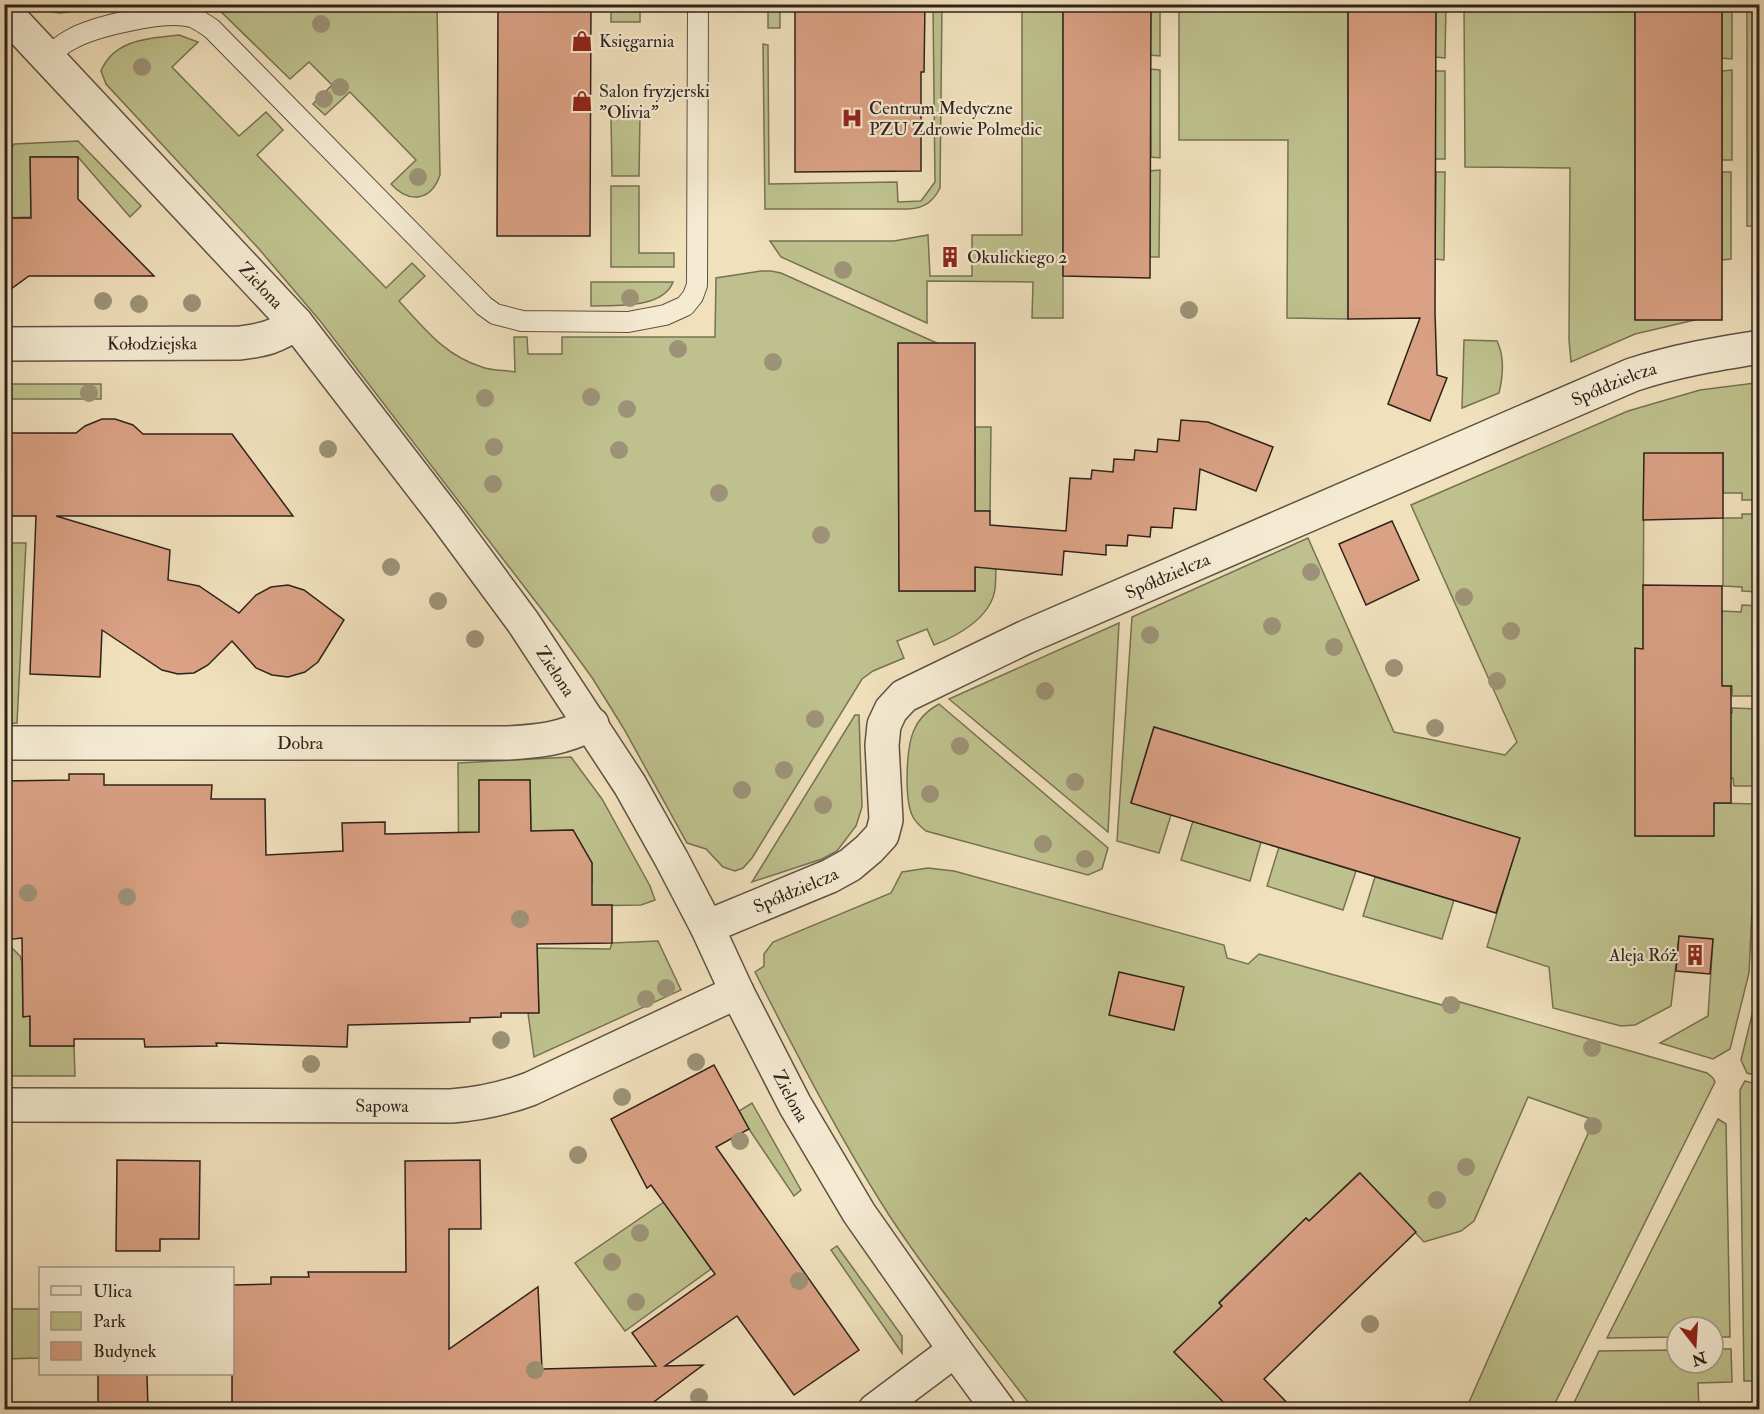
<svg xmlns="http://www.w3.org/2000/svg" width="1764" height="1414" viewBox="0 0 1764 1414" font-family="'IM FELL Double Pica',serif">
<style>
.green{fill:#bec18d;stroke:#767254;stroke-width:1.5;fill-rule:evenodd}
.building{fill:#daa184;stroke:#2e221c;stroke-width:1.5}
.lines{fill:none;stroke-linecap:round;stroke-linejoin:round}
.lane-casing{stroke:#5e5244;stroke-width:22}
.street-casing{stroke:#5e5244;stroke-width:36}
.lane{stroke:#f5ebd3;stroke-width:20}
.street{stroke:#f5ebd3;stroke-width:33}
.tree{fill:#9d9277}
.labels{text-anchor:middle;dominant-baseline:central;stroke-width:4.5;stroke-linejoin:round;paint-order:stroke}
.poi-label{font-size:18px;fill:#2e221c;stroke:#f5ebd3;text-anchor:start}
.street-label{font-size:18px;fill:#2e221c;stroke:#f5ebd3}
</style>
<rect width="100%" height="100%" fill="#f0e0bc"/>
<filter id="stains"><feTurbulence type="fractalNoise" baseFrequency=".00333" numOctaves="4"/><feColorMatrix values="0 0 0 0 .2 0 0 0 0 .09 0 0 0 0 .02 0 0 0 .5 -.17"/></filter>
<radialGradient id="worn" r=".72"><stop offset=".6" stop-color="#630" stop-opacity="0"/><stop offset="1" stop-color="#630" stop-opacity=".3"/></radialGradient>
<g class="green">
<polygon points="42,5 126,5 60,13 53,12"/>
<path d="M214,5H437L440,175C431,201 409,204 391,184L416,160L350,92L325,115L313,104L332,85L309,62L290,79Z"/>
<rect x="611" y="5" width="29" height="17"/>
<rect x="768" y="5" width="12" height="23"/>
<path d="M933,5H942L940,188C933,202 924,208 909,209H765L763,44L768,45L769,184L897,182L898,202L921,201L935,182Z"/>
<polygon points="1022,5 1063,5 1063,318 1032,318 1033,282 927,281 927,323 781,257 770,241 894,241 928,235 930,276 972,276 972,235 1022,235"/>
<polygon points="1151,5 1160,5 1160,56 1150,55"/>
<polygon points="1179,5 1348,5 1348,319 1287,318 1288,140 1179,140"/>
<polygon points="1436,5 1446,5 1445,58 1435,57"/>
<polygon points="1464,5 1635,5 1635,319 1699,319 1635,334 1571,362 1569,340 1570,168 1465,167"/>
<polygon points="1722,5 1732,5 1732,59 1722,58"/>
<rect x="1747" y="5" width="12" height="221"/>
<path d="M179,35L198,42L172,67L239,136L266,112L283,130L257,155L386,288L412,263L425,276L399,301C424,328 445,356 482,367C492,371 504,370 515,372L514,337H527L528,354H562V337H715L716,278L761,271H771L781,273L939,344H898L899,591H975V532H996C995,551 997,571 995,589C991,618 957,636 934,645L927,629L897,641L904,658L873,671L862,679L752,858L743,868L735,871L723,867L706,849L687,843L624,729L593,679L559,632L321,322L259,249L106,84L101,71C114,39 150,38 179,35Z"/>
<polygon points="1150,69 1160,70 1160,158 1151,157"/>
<polygon points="1732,70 1732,160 1722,160 1722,71"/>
<rect x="1435" y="71" width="10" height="88"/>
<polygon points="611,116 640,116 639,176 612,176"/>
<polygon points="78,141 141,206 130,217 78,157 31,157 31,217 5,218 4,163 14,144"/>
<polygon points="1160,170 1159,257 1150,257 1150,171"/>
<polygon points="1436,172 1445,172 1444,260 1435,259"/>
<polygon points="1722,172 1731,172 1731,259 1722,260"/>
<polygon points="611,186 639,186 639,253 674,253 674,267 611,267"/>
<path d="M591,282H673C663,309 615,305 591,306Z"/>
<path d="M1464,340L1497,341C1505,357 1503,376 1499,393L1462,408Z"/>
<polygon points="1755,383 1760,420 1759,500 1742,500 1742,493 1723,493 1723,453 1644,454 1643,649 1635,649 1635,836 1713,836 1714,803 1757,804 1749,973 1730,1049 1713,1059 1660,1043 1708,1016 1713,940 1679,937 1671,1006 1635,1025 1621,1026 1553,1008 1549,967 1487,947 1519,838 1154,727 1131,802 1171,815 1159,853 1117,841 1132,617 1308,538 1394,732 1505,755 1517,742 1411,505 1628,411 1700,390"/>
<rect x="5" y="384" width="96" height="15"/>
<polygon points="975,427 991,427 990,511 975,511"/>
<polygon points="1742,514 1759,514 1759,592 1742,591 1742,587 1723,586 1723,518 1742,518"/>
<polygon points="4,543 26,543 17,723 5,724"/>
<polygon points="1742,605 1759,606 1759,696 1732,696 1732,686 1714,686 1722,611 1741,612"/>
<polygon points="1119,623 1108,832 949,699"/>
<path d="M939,704L1108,848L1102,869L1088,875L926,831C921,827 916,823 913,817C904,800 906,748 914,730C919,718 928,710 939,704Z"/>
<polygon points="1732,708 1759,709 1757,786 1734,786 1733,778 1714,779 1714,712 1732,713"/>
<polygon points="855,715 859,715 862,807 856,826 837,851 822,859 752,882"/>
<path d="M571,757L602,799L650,886L655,900L641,905L459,908L458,763ZM479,780H530L531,831L573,830L592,863V882L480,872Z"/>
<polygon points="1193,821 1261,842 1250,881 1181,860"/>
<polygon points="1279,847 1356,871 1343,910 1267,886"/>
<path d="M928,868L954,871L1224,945L1227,958L1248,964L1259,954L1442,1005L1446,998L1707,1073L1713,1078L1715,1082L1552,1409H1466L1594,1120L1528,1097L1474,1221L1461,1231L1424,1242L1359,1173L1309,1221L1306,1218L1219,1302L1222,1306L1174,1352L1231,1409H1033C985,1345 933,1282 889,1215C839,1137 797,1055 755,972L764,966V954L773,942L891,893L902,872Z"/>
<polygon points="1375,877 1454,900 1442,939 1363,916"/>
<polygon points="4,940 20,956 22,962 23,1016 30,1016 30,1046 74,1046 75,1076 6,1076"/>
<polygon points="658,941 681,990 534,1057 528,1013 539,1012 537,948 610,949 612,943"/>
<polygon points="1759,986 1760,1076 1759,1076 1747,1073 1741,1060"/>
<polygon points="1745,1081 1760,1085 1759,1381 1744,1381 1740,1090"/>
<polygon points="752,1103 801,1190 794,1196 749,1129 739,1111"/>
<polygon points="1718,1119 1726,1124 1730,1337 1713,1337 1713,1327 1677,1327 1677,1337 1607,1338"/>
<polygon points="664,1202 711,1269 625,1331 575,1263"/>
<polygon points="837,1246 902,1336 902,1353 831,1250"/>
<polygon points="5,1309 40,1309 40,1358 5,1359"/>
<polygon points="1713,1349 1731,1349 1732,1382 1698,1383 1699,1409 1571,1409 1599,1351 1677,1350 1677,1363 1713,1363"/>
</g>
<g class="building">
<polygon points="498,4 591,4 590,236 497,236"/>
<polygon points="795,4 925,4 924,72 921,72 921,171 795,172"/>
<polygon points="1063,4 1151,4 1150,278 1063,276"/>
<polygon points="1348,4 1436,4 1435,313 1437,375 1447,378 1430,421 1388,404 1420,318 1348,319"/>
<rect x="1635" y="4" width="87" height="316"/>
<polygon points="30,157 78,157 78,199 154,276 29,276 4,294 4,218 31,218"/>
<polygon points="898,343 975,343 975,511 990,511 990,525 1066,531 1070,478 1091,479 1092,470 1113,472 1114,459 1134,460 1135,450 1157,452 1158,439 1179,441 1181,420 1208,422 1273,447 1256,491 1200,469 1196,510 1174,508 1172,528 1151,527 1150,537 1128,535 1127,546 1106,545 1106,555 1064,551 1062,575 975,567 975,591 899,591"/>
<polygon points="102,419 115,419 133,425 143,434 232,434 293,516 56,516 170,550 168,580 199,586 239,613 256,595 271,587 288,585 304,590 344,620 318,662 305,672 288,677 272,675 256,668 232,641 208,665 194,673 178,674 162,670 102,630 100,677 30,674 36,516 4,516 4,433 76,433 85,426"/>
<polygon points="1644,453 1723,453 1723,518 1643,520"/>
<polygon points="1392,521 1419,580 1366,605 1339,544"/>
<polygon points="1643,585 1722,586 1722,686 1731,686 1731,803 1714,803 1714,836 1635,836 1635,648 1643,649"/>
<polygon points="1154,727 1520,838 1496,913 1131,803"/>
<polygon points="69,774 104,774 104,785 212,785 211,799 265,799 266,855 343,851 342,823 385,822 385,834 479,832 479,780 530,780 531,831 573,830 592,863 592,905 612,905 612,943 537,944 539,1013 501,1013 501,1017 470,1018 470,1022 348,1025 347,1047 216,1043 217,1046 145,1047 144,1039 74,1039 74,1046 30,1046 30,1016 23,1017 22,938 4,940 4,781 69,780"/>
<polygon points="1679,936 1713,939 1710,974 1676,971"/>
<polygon points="1119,972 1184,987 1174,1030 1109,1015"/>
<polygon points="714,1065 749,1129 716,1147 859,1350 794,1395 737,1316 665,1366 703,1365 643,1410 232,1410 232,1285 271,1284 271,1277 309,1277 308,1272 406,1272 405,1161 480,1160 481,1229 449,1229 449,1349 538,1287 542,1369 656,1366 632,1333 715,1274 651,1185 647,1188 611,1119"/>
<polygon points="117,1160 200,1161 199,1239 160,1239 160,1251 116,1251"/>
<polygon points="1360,1173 1416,1232 1264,1379 1294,1410 1231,1410 1174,1352 1222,1306 1219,1303 1306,1218 1309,1221"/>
<polygon points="98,1374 147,1374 148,1410 98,1410"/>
</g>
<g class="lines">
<defs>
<path id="lane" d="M48,56C55,51 62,44 70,40C94,26 165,10 192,17C199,20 205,24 212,29L484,306L495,314L522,321L628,322L665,315L685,306L693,296L697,285L698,4"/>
<g id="street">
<path id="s1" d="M4,11L296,323L444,515L523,622L630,785L672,860L707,927L737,992L795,1105L859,1213L955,1350L999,1410"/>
<path id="s2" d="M4,344L240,343C264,340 276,337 296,323"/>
<path id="s3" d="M4,743H508C542,741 561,739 592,724"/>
<path id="s4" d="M707,927L830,876L850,865L869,849L882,835L886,820L882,745L884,725L891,710L904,696L1026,637L1632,375C1674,361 1716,354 1760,347"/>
<path id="s5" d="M4,1105L451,1106C479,1104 503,1099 530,1089L737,992"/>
<polyline points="875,1410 955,1350"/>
</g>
</defs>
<use href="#lane" class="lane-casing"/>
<use href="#street" class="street-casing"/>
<use href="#lane" class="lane"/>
<use href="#street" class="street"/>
</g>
<g class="tree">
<circle cx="321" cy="24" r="9"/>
<circle cx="142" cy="67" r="9"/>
<circle cx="340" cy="87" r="9"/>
<circle cx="324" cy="99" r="9"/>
<circle cx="418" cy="177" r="9"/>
<circle cx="843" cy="270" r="9"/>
<circle cx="630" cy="298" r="9"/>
<circle cx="103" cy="301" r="9"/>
<circle cx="192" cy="303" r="9"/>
<circle cx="139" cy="304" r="9"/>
<circle cx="1189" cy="310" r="9"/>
<circle cx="678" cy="349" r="9"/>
<circle cx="773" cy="362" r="9"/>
<circle cx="89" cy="393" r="9"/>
<circle cx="591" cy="397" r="9"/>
<circle cx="485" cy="398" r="9"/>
<circle cx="627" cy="409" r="9"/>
<circle cx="494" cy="447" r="9"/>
<circle cx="328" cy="449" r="9"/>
<circle cx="619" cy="450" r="9"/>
<circle cx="493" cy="484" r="9"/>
<circle cx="719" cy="493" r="9"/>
<circle cx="821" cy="535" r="9"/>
<circle cx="391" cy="567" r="9"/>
<circle cx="1311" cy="572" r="9"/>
<circle cx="1464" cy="597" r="9"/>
<circle cx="438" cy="601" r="9"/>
<circle cx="1272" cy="626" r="9"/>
<circle cx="1511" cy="631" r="9"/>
<circle cx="1150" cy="635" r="9"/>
<circle cx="475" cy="639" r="9"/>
<circle cx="1334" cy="647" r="9"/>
<circle cx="1394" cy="668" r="9"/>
<circle cx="1497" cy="681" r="9"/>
<circle cx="1045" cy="691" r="9"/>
<circle cx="815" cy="719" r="9"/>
<circle cx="1435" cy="728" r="9"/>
<circle cx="960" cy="746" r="9"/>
<circle cx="784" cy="770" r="9"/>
<circle cx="1075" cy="782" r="9"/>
<circle cx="742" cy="790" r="9"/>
<circle cx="930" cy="794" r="9"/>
<circle cx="823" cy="805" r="9"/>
<circle cx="1043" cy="844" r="9"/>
<circle cx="1085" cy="859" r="9"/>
<circle cx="28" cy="893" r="9"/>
<circle cx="127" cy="897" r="9"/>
<circle cx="520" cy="919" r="9"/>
<circle cx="666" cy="988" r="9"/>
<circle cx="646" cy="999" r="9"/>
<circle cx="1451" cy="1005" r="9"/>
<circle cx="501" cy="1040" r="9"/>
<circle cx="1592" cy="1048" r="9"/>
<circle cx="696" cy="1062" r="9"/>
<circle cx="311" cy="1064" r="9"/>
<circle cx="622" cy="1097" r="9"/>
<circle cx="1593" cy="1126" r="9"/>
<circle cx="740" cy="1141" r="9"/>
<circle cx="578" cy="1155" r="9"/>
<circle cx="1466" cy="1167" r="9"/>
<circle cx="1437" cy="1200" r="9"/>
<circle cx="640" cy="1233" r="9"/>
<circle cx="612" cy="1262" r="9"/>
<circle cx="799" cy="1281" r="9"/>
<circle cx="636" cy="1302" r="9"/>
<circle cx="1370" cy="1324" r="9"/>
<circle cx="535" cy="1370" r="9"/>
<circle cx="699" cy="1397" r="9"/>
</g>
<defs>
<symbol id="shop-bare" viewBox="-9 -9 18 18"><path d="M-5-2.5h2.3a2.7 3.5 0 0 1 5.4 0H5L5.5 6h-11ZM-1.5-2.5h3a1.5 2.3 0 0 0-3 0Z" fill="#8f2418" stroke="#f5ebd3" stroke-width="2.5" paint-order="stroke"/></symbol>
<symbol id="hospital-bare" viewBox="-9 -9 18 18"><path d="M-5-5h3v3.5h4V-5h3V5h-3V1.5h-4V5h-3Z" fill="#8f2418" stroke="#f5ebd3" stroke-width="2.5" paint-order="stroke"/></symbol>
<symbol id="building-bare" viewBox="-9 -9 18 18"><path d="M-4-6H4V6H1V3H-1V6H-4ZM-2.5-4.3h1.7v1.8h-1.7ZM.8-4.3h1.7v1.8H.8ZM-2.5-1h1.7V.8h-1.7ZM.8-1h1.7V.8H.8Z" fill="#8f2418" stroke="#f5ebd3" stroke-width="2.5" paint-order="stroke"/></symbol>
</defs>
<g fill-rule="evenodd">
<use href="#shop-bare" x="567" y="26" width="30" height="30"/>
<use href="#shop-bare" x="567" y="86" width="30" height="30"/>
<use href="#hospital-bare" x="837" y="103" width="30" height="30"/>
<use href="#building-bare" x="935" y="242" width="30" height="30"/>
<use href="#building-bare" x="1680" y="940" width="30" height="30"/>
</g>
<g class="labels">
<g class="poi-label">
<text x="599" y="41">Księgarnia</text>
<text x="599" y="91">Salon fryzjerski<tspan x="599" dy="21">"Olivia"</tspan></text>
<text x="869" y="108">Centrum Medyczne<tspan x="869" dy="21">PZU Zdrowie Polmedic</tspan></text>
<text x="967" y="257">Okulickiego 2</text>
<text x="1678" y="955" text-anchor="end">Aleja Róż</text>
</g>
<g class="street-label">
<text stroke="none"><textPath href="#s1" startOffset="376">Zielona</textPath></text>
<text stroke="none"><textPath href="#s2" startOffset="148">Kołodziejska</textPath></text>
<text stroke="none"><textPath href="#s4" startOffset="1122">Spółdzielcza</textPath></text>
<text stroke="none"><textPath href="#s4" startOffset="636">Spółdzielcza</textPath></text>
<text stroke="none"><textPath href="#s1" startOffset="862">Zielona</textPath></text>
<text stroke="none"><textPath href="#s3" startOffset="296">Dobra</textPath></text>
<text stroke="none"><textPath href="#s4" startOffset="96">Spółdzielcza</textPath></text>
<text stroke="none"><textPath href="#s1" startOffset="1348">Zielona</textPath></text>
<text stroke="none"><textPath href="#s5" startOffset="378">Sapowa</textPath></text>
</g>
</g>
<rect width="1764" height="1414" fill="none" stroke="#f0e0bc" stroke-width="24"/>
<rect x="6" y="6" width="1752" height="1402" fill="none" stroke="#2e221c" stroke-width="3"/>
<rect x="12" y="12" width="1740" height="1390" fill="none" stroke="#2e221c" stroke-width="1.5"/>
<rect x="39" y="1267" width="195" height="108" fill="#f5ebd3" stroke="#a59b8a" stroke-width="1.5"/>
<rect x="51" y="1286" width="30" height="9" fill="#f5ebd3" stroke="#a59b8a" stroke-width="1.5"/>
<text x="93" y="1297" font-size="18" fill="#2e221c">Ulica</text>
<rect x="51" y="1312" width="30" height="18" fill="#bec18d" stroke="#a59b8a" stroke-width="1.5"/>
<text x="93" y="1327" font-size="18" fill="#2e221c">Park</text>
<rect x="51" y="1342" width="30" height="18" fill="#daa184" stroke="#a59b8a" stroke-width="1.5"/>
<text x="93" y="1357" font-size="18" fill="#2e221c">Budynek</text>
<g transform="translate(1695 1345) rotate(163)"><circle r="28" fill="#f5ebd3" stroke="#a59b8a" stroke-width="1.5"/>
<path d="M0-4.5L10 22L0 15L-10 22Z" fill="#8f2418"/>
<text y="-9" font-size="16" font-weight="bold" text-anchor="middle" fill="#2e221c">N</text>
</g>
<rect width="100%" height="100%" filter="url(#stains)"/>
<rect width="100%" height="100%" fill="url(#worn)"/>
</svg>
